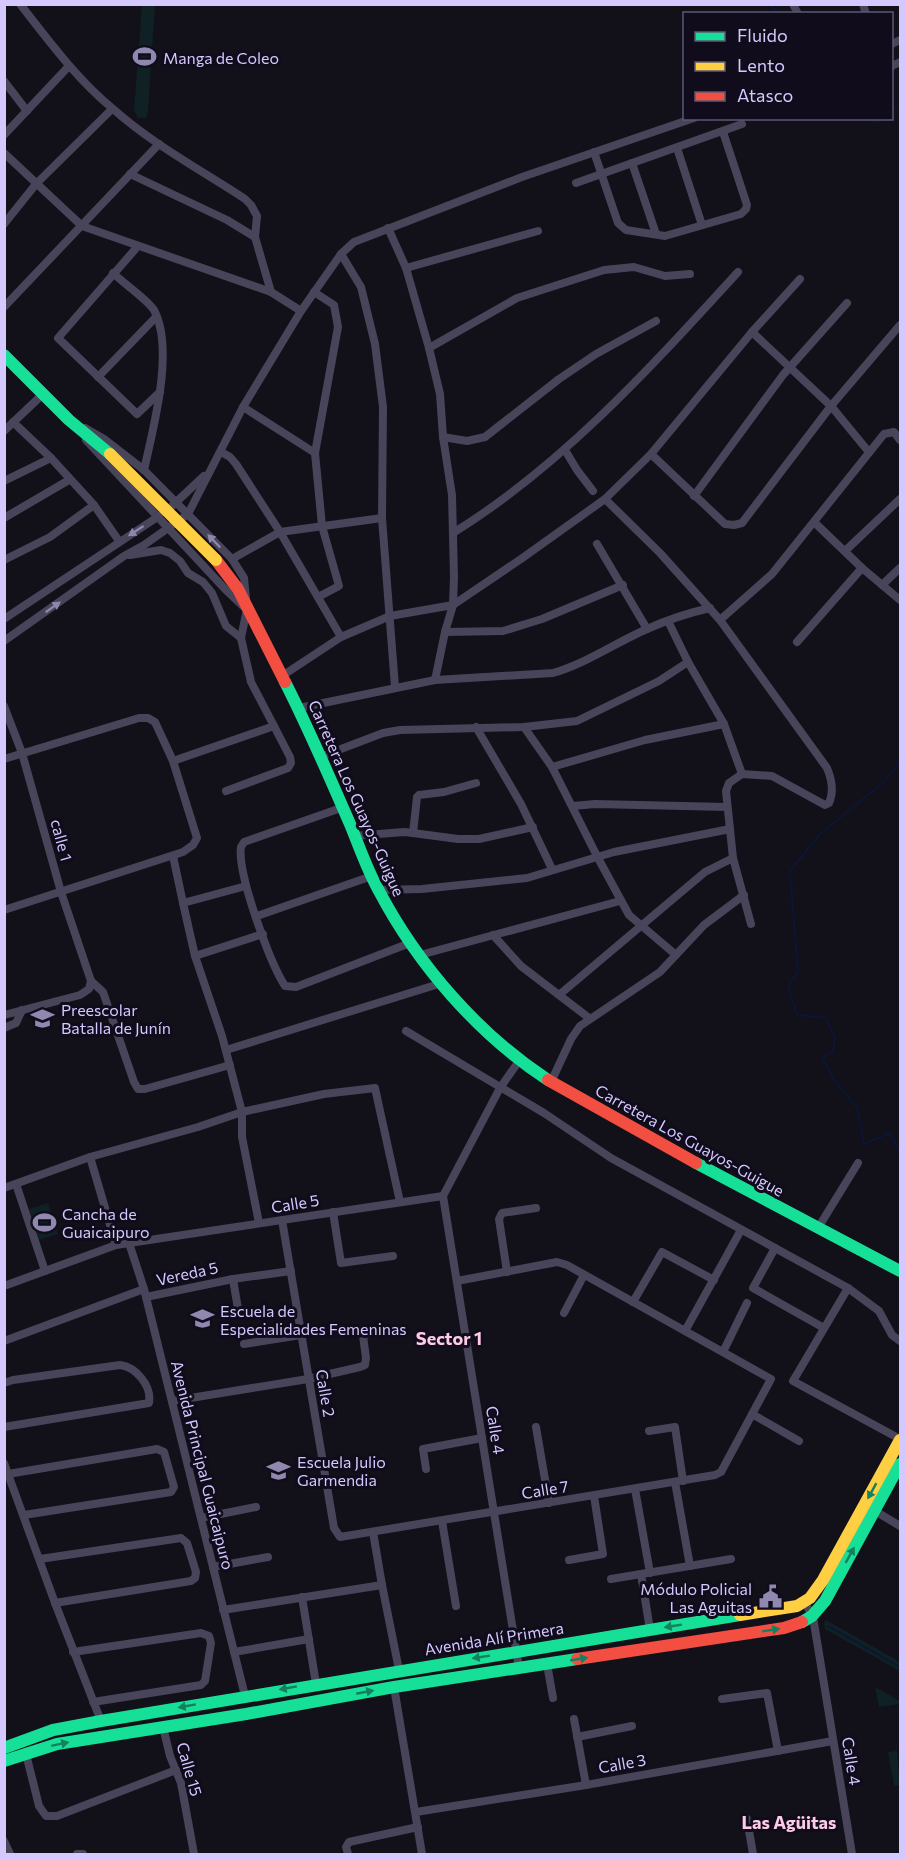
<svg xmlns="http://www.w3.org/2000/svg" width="905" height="1859" viewBox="0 0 905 1859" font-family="Commissioner,sans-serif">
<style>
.green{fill:#0f2124}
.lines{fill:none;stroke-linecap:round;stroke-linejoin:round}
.stream{stroke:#0b1534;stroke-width:2}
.street{stroke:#484459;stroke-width:8}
.fast{stroke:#16e098;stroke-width:12}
.slow{stroke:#ffcf43;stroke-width:12}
.jam{stroke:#f24e42;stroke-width:12}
.slow-bridge{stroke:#ffcf43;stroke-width:12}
.oneway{fill:#8e86ac}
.oneway2{fill:#138160}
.labels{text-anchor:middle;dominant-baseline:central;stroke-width:6;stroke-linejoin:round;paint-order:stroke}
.poi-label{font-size:16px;fill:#d4c8fe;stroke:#100c1c;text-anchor:start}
.street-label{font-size:16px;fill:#d4c8fe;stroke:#100c1c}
.neighbourhood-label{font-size:18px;font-weight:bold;fill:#fecae5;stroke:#100c1c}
</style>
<rect width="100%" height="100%" fill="#121018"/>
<g class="green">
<polygon points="142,5 155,5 148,111 146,118 138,118 134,110"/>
<polygon points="48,1203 58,1234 39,1240 29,1209"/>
<polygon points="826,1620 900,1662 900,1671 825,1629 824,1623"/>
<polygon points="875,1687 900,1701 900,1704 879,1707"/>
<polygon points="897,1751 900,1785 894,1786 888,1752"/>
</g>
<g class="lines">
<g class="stream">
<polyline points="769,4 779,14"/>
<polyline points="892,111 900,103"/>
<polyline points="859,118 878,122 882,118"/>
<polyline points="900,761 883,783 821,833 790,871 798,971 788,987 797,1015 826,1018 835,1037 833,1051 822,1058 836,1083 857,1107 864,1144 890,1133 900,1153"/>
<polyline points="828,1626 900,1667"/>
</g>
<g class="street">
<path d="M20,4C49,41 76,78 112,108C152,144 201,170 245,199L251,205L257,216L255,237L271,292"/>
<polyline points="793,4 798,14"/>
<polyline points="863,4 866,14"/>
<polyline points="892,44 900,40"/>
<polyline points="892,66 900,62"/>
<polyline points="4,81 27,111"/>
<polyline points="4,135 69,66"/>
<polyline points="677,148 702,225"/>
<polyline points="594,152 618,223 626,230 665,236 741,214 746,209 747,205 723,132"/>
<polyline points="4,153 82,226 271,292 301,311"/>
<polyline points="632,163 656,234"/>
<polyline points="130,174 227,220 255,237"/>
<polyline points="576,183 742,124"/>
<polyline points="4,224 36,184 112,109"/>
<polyline points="388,228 406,268 429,348 440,394 443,437 452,495 454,577 453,605 445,632 435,680"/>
<polyline points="138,246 58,338 137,414 160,392"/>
<polyline points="341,254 361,287 375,344 383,407 382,518 395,687"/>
<polyline points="406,268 538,231"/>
<path d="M113,273C123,283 147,299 154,310C175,349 153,429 144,470"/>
<polyline points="314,292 334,305 338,327 315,453 322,526 339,586 318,597"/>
<polyline points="4,307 159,144"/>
<polyline points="752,332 831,406 868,451"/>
<polyline points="429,348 517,298 604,270 634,267 665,276 690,274"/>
<polyline points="98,377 156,317"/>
<polyline points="243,407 315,453"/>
<polyline points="13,422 51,458 94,505 119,541"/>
<polyline points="85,428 104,439 144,470 232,559 244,578 247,609 241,638 251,682 274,726 173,761"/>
<polyline points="4,431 43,394"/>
<polyline points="443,437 467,441 485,437 559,379 596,354 656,321"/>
<polyline points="86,440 225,589 244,607"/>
<polyline points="565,450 577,470 593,491"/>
<polyline points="221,452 230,457 236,464 280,532 341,637"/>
<polyline points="651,454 725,524 734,525 742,523 831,406 900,325"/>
<polyline points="4,481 51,458"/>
<polyline points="694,496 783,375 847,303"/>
<path d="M605,499L660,553L720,620L827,768C832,780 834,792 829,803L825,805L772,776L742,774"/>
<polyline points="172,506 204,476"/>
<polyline points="4,518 69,480"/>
<polyline points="814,522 862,568 900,600"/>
<path d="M453,533C563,465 651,367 738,272"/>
<polyline points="597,544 647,629"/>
<polyline points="845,551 900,499"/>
<polyline points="130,555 161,550 170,553 180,561 188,573 203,582 212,593 226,626 241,638"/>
<polyline points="232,559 280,532 382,518"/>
<polyline points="4,560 50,537 94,505"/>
<polyline points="882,585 900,568"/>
<polyline points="4,619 159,516"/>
<polyline points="720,620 772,574 884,434 894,432 900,440"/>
<polyline points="668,621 688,662 724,724 742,774 729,783 726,791 733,858 751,924"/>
<polyline points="445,632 503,631 542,619 623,585"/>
<polyline points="4,641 124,556 144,545 188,514 243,407 301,311 341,254 354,242 522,177 694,118"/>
<polyline points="797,642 862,568"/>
<polyline points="282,676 341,637 390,616 453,605 521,559 605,499 651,454 752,332 800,279"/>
<polyline points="4,706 22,753 61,892 91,981 103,992 134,1082 138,1089 145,1089 230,1065"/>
<path d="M299,708L435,680L553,673C587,663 615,643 647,629C667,620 688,613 710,608"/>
<polyline points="476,727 521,804 552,869"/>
<polyline points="524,727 552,767 598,858 629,915 676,955"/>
<polyline points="320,757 383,733 400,730 524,727 577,721 659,681 688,662"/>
<polyline points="4,759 139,718 148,718 155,722 173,761 197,838 193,845 183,852 4,910"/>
<polyline points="552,767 645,740 724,724"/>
<polyline points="226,791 288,768 291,763 290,757 274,726"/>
<polyline points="573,806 595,804 727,807"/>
<path d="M341,808L244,842L241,847C237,873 270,963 285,986L296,987L410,943"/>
<polyline points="413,833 458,839 479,839 533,827"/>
<polyline points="354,836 404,832 413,833 417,797 419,795 444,792 476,783"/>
<polyline points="173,856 183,903"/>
<polyline points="246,886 183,903 195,956 222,1036 242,1112 242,1137 259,1223"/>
<polyline points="378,890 422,889 527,878 614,852 730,829"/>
<polyline points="257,916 372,876"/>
<polyline points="493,935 521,966 589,1018"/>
<polyline points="420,955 620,901"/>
<polyline points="195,956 263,934"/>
<polyline points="559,995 705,872 733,858"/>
<polyline points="4,1015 80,995 89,989 91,981"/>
<polyline points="4,1028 16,1023 22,1010"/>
<polyline points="406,1031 544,1113 611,1158 848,1288 879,1311 892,1335 900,1341"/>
<polyline points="226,1050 442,983"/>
<polyline points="551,1082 571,1039 580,1026 660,972 704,925 744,895"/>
<polyline points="90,1157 116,1245"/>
<polyline points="16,1184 45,1271"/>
<polyline points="4,1188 90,1157 198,1127 242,1112 324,1094 375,1088 400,1202"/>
<polyline points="443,1196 519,1668"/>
<polyline points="443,1196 500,1088 519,1061"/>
<polyline points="333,1212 341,1263 393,1256"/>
<polyline points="282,1220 334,1528 340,1537 715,1475 721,1472 771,1379 567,1265 557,1262 457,1281"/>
<polyline points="818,1228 858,1163"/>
<polyline points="129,1243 144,1289 245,1696"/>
<polyline points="775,1248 753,1288 824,1328"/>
<polyline points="507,1272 499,1219 502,1213 536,1208"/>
<polyline points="233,1279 238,1309"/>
<polyline points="4,1286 116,1245 443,1196"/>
<polyline points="848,1288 793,1381 900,1439"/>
<polyline points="146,1297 233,1279 291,1271"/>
<polyline points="633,1302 662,1252 714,1280"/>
<polyline points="564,1313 584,1275"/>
<polyline points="685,1331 741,1230"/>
<polyline points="4,1341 144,1289"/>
<polyline points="244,1344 301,1335"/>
<polyline points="723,1352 747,1303"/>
<path d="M4,1383L13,1380L120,1365C136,1367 152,1386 149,1403L4,1427"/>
<polyline points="172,1401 308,1379 360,1367 365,1365 366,1358 363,1336 380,1329"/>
<polyline points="752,1414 799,1441"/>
<polyline points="536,1427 549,1503"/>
<polyline points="649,1431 675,1427 683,1481"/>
<polyline points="4,1463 55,1603 101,1721"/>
<polyline points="426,1469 423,1449 482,1438"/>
<polyline points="8,1474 157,1449 164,1452 174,1487 171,1492 24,1515"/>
<polyline points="675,1482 690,1566"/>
<polyline points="635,1489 650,1573"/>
<polyline points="875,1511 900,1526"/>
<polyline points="201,1518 256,1507"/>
<polyline points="442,1521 456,1606"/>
<polyline points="40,1559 181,1538 187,1543 196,1572 195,1578 191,1581 55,1603"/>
<polyline points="569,1560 603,1554 594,1496"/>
<polyline points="213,1567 268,1557"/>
<polyline points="641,1574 650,1630"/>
<polyline points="611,1579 731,1559"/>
<polyline points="382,1585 399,1670"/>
<polyline points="302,1597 316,1684"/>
<polyline points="805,1603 813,1617 852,1854"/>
<polyline points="223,1610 382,1585 373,1532"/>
<polyline points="73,1652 201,1633 209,1636 211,1643 205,1681 201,1685 93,1702"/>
<polyline points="234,1652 309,1639"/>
<polyline points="547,1664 553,1698"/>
<polyline points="394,1687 422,1854"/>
<polyline points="722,1699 767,1693 778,1751"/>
<polyline points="574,1719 586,1785"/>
<polyline points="163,1727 170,1756 181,1783 194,1854"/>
<polyline points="577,1737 632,1726"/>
<polyline points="26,1754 39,1806 46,1816 57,1816 176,1770"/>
<polyline points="416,1812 586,1785 833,1741"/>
<polyline points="747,1819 753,1854"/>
<polyline points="4,1841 10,1854"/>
<polyline points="77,1854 83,1854"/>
<polyline points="348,1854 346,1847 349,1842 418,1827"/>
</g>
<g class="fast">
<polyline points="4,355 69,420 110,454"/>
<path d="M285,682C309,729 329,776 350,824C359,846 367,870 379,891C418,965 478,1034 548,1080"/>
<polyline points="696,1163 900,1271"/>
<polyline points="802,1622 812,1616 825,1601 900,1464"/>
<polyline points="4,1748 53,1730 101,1721 740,1615"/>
<polyline points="4,1761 57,1744 246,1714 394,1687 577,1659"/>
</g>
<polyline class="slow" points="740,1615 797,1606 810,1598 823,1580 900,1440"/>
<g class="jam">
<polyline points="216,560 238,589 285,682"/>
<polyline points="548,1080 696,1163"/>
<polyline points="577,1659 784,1628 802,1622"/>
</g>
<polyline class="slow-bridge" points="110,454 216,560"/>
</g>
<defs><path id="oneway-solid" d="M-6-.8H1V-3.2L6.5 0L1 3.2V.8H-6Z" transform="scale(1.5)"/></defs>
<g class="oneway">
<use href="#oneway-solid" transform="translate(136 531) rotate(147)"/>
<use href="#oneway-solid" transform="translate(214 541) rotate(-134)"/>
<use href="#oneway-solid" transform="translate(53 607) rotate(-35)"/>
</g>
<g class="oneway2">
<use href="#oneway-solid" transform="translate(872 1491) rotate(119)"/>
<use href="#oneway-solid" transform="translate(850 1555) rotate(-61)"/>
<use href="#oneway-solid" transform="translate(673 1626) rotate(171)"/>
<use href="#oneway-solid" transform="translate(771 1630) rotate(-9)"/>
<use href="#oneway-solid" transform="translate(481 1657) rotate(171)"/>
<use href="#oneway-solid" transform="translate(579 1659) rotate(-9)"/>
<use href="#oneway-solid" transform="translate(288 1688) rotate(170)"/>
<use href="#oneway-solid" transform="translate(365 1692) rotate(-11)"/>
<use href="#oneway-solid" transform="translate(187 1706) rotate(170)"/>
<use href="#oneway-solid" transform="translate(60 1744) rotate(-12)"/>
</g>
<defs>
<symbol id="stadium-bare" viewBox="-9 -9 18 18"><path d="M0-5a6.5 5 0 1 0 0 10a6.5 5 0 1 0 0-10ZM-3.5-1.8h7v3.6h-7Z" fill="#9088ae" stroke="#100c1c" stroke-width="2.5" paint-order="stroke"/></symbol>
<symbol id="school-bare" viewBox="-9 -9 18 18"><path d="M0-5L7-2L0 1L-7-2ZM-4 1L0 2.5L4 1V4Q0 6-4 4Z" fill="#9088ae" stroke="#100c1c" stroke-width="2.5" paint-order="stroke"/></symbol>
<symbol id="civic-bare" viewBox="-9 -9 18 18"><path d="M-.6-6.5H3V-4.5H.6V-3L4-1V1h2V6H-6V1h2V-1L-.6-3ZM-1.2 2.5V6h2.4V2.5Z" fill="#9088ae" stroke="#100c1c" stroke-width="2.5" paint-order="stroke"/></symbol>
</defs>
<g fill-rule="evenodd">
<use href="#stadium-bare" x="128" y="40" width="33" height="33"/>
<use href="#school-bare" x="26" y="1002" width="33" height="33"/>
<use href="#stadium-bare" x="28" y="1206" width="33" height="33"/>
<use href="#school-bare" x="186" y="1302" width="33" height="33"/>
<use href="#school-bare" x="262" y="1454" width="33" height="33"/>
<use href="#civic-bare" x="754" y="1580" width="33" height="33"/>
</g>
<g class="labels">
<g class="poi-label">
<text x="163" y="57">Manga de Coleo</text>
<text x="61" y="1009">Preescolar<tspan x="61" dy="18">Batalla de Junín</tspan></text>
<text x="62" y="1213">Cancha de<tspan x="62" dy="18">Guaicaipuro</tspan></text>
<text x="220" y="1310">Escuela de<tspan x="220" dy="18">Especialidades Femeninas</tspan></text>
<text x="297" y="1461">Escuela Julio<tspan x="297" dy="18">Garmendia</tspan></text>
<text x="752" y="1588" text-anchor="end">Módulo Policial<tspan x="752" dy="18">Las Aguitas</tspan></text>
</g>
<g class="street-label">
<text transform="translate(357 798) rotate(66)">Carretera Los Guayos-Guigue</text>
<text transform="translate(62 840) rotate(75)">calle 1</text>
<text transform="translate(690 1140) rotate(29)">Carretera Los Guayos-Guigue</text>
<text transform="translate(295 1203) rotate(-9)">Calle 5</text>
<text transform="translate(187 1273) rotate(-12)">Vereda 5</text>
<text transform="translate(326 1393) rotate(80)">Calle 2</text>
<text transform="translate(496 1430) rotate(81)">Calle 4</text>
<text transform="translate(203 1465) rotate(76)">Avenida Principal Guaicaipuro</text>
<text transform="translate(545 1489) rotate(-9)">Calle 7</text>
<text transform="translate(494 1638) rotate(-9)">Avenida Alí Primera</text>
<text transform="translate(852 1761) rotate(81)">Calle 4</text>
<text transform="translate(622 1763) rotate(-10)">Calle 3</text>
<text transform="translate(190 1769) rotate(74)">Calle 15</text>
</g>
<g class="neighbourhood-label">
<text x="449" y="1338">Sector 1</text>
<text x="789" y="1822">Las Agüitas</text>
</g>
</g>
<rect width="905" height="1859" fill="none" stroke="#d4c8fe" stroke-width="12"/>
<rect x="683" y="12" width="210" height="108" fill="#100c1c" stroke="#5e5776" stroke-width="1.5"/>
<rect x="695" y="32" width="30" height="9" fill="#16e098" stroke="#5e5776" stroke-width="1.5"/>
<text x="737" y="42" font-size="18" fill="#d4c8fe">Fluido</text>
<rect x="695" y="62" width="30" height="9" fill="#ffcf43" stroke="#5e5776" stroke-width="1.5"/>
<text x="737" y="72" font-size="18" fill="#d4c8fe">Lento</text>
<rect x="695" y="92" width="30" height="9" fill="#f24e42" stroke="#5e5776" stroke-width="1.5"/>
<text x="737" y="102" font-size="18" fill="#d4c8fe">Atasco</text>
</svg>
